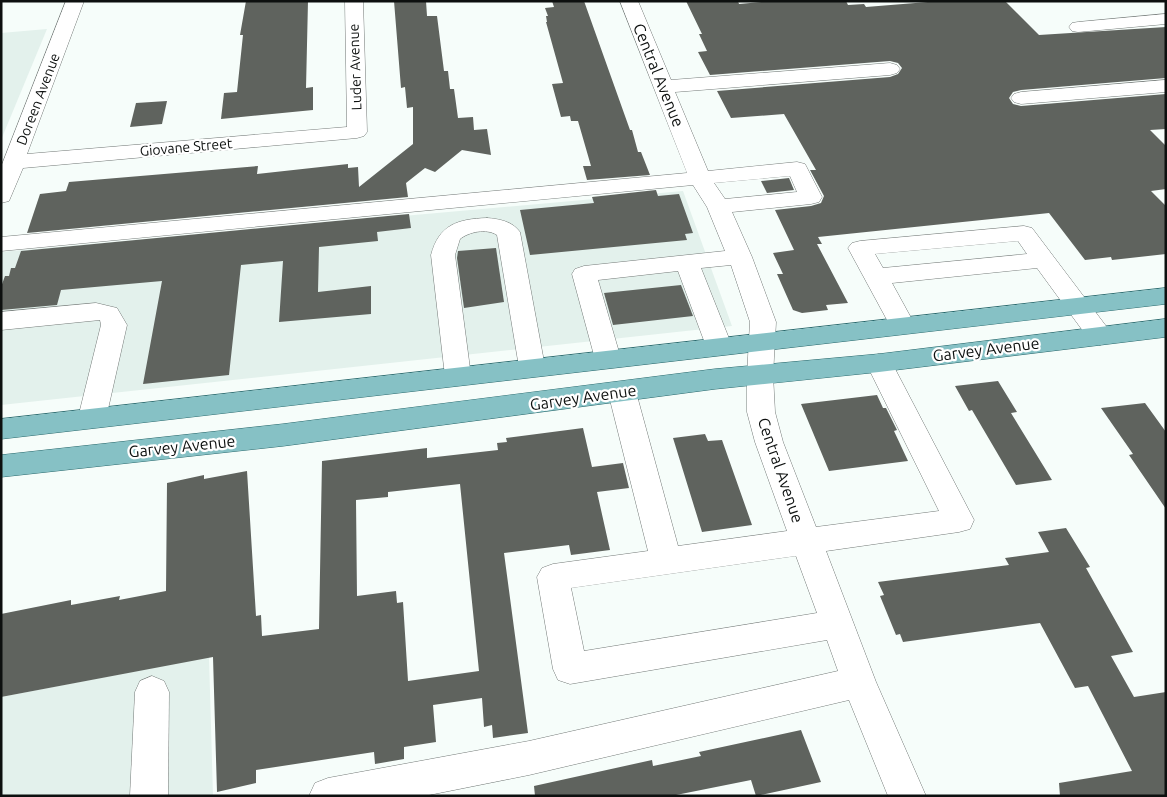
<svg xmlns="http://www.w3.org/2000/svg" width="1167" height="797" viewBox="0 0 1167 797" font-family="Ubuntu,sans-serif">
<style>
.built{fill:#e3f1ec}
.building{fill:#5f635e;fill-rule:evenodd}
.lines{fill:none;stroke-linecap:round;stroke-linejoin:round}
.minor-casing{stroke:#747a78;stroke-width:1}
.major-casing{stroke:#28686c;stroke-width:1}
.minor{fill:#fff;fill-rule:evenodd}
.major{fill:#86c1c5;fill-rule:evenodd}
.labels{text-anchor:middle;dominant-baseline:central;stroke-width:4.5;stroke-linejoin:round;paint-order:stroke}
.far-street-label{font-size:14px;fill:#0d100f;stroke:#fff}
.street-label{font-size:16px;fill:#0d100f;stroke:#fff}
</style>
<rect width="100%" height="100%" fill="#f6fdfa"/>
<g class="built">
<polygon points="47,29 1,140 1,33"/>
<polygon points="683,191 732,326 1,405 1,252"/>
<polygon points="209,657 213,796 1,796 1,697"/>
</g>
<g class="building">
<polygon points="246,1 308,1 306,88 313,87 313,110 221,119 224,93 237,92 243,35 240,35"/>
<polygon points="394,1 426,1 427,16 437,16 444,71 448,71 450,89 454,89 458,118 473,117 474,130 487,129 491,155 462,150 435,172 425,168 406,183 408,197 27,233 40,194 66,191 69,182 258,166 257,174 348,164 348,168 358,167 359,187 413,144 413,107 407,108 405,87 401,88"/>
<polygon points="552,1 584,1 630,130 632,130 638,152 641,152 650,175 587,180 583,166 591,166 578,121 571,121 570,116 561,117 552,84 563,83 546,22 547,22 546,16 548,16 545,8 554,7"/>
<polygon points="686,1 738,1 739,4 774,1 846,1 848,5 864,4 866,7 940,1 1005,1 1039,35 1166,27 1166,78 1021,90 1013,92 1009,98 1013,104 1021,106 1166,94 1166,129 1150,130 1166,146 1166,189 1151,191 1166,206 1166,254 1112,260 1111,257 1085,260 1049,213 818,237 822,244 817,244 848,303 826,305 828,310 802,313 793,310 777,274 783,274 773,253 794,250 775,210 811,206 821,203 824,196 810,170 816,170 784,114 731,118 717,91 890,77 898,74 902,68 898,63 890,61 710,75 698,52 707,51 699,34 702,34"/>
<polygon points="167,101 162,124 130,127 136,103"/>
<polygon points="789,178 794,190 767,193 761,181"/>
<polygon points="656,190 658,196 679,194 693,233 685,234 687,240 530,255 520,210 594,203 592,197"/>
<polygon points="409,214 411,228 377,232 378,241 319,247 318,292 371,286 371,314 279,322 283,261 241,265 229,375 143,384 162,281 61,290 57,305 1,310 1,287 5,276 9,276 11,268 15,268 21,251"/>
<polygon points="496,248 504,302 464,308 457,258 458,251"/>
<polygon points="681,285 693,316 613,325 604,293"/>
<polygon points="998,381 1017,412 1011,413 1052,480 1016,485 972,410 969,411 955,386"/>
<polygon points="877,395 883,408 886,408 897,430 894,431 908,461 829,471 801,404"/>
<polygon points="1145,403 1166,432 1166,509 1129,455 1133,454 1101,408"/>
<path d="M583,428L592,467L623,463L629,488L597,492L610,550L571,555L569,545L504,553L528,733L493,738L492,725L484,727L482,698L433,705L436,742L404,747V759L375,764L374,752L256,770V783L217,792L213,657L1,697V614L71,600V605L120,596L119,600L166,591L167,483L204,475V479L247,471L256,616L261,615L262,636L319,629L322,461L427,448V458L498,450L497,443L507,442L506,438ZM460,484L479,671L408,681L403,602L397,603L396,591L357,596L356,500L388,497V492Z"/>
<polygon points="705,434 708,441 722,440 752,525 702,532 673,438"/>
<polygon points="1066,528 1090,567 1086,568 1133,652 1111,656 1134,697 1166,692 1166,796 1060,796 1059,783 1132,771 1088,686 1075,688 1040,623 903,642 900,634 896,635 880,596 884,595 878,582 1009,565 1005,558 1049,552 1038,532"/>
<polygon points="801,730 821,782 756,796 751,780 671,796 535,796 534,786 652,760 653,766 701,756 699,752"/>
</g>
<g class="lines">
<defs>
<g id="minor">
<polygon points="66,1 84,1 27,154 347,127 345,1 363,1 367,132 364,136 357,138 23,168 9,201 1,203 1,167"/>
<path d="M620,1H638L671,80L890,63L897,65L900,69L897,73L890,75L675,92L708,171L797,162L805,164L822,197L819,202L811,204L732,212L752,257L776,322L773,375L775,412L783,442L816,527L939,511L866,363L870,356L879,354L888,356L892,363L974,520L970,529L959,532L826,551L876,682L926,796H888L849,700L529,775L424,796H309L315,783L328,778L529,741L838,671L827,640L570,684L558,680L553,669L537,577L542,568L553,564L648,551L608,392L612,385L622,382L632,385L636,392L678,546L787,531L755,442L747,412V375L750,322L731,265L701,268L732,346L728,352L719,355L710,352L706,346L678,271L598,280L621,359L617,365L608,368L599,365L595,359L572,274L575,269L584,266L725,251L707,207L693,185L1,251V237L687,173ZM790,176L797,192L725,199L714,183ZM796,556L817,613L584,651L571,588Z"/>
<polygon points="1166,14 1166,24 1078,32 1072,31 1069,27 1072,23 1078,22"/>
<polygon points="1166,80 1166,92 1021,104 1014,102 1011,98 1014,94 1021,92"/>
<path d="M487,218C499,219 512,221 520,232L545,367L541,374L532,376L523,374L519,367L497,235C486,228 469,232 460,239L455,255L471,376L468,383L458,385L448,383L445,376L431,255C439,225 457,219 487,218Z"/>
<path d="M1024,226L1032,228L1109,330L1113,336L1109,342L1100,345L1091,342L1037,268L892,283L915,325L911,331L902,334L893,331L848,248L852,243L860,241ZM1018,241L1027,254L883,268L875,254Z"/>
<polygon points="96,303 117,308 127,325 106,418 102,425 92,428 82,425 78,418 101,325 100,320 1,330 1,312"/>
<polygon points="152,676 164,681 169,692 168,796 130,796 135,692 140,681"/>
</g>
<g id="major">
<polygon points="1166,288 1166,304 1,439 1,419"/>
<polygon points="1166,319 1166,337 879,372 715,389 283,446 1,477 1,455 283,424 715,369 879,354"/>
</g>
</defs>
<use href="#minor" class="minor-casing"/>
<use href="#major" class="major-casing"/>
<use href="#minor" class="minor"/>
<use href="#major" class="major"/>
</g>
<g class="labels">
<g class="far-street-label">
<text transform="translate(355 67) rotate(-92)">Luder Avenue</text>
<text transform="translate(38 99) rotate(-69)">Doreen Avenue</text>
<text transform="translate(186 147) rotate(-5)">Giovane Street</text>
</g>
<g class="street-label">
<text transform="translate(659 75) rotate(68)">Central Avenue</text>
<text transform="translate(986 349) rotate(-7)">Garvey Avenue</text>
<text transform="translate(583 397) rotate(-8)">Garvey Avenue</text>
<text transform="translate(182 446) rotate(-6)">Garvey Avenue</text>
<text transform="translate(781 470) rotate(71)">Central Avenue</text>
</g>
</g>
<rect width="1167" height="797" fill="none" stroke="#0d100f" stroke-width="5"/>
</svg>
